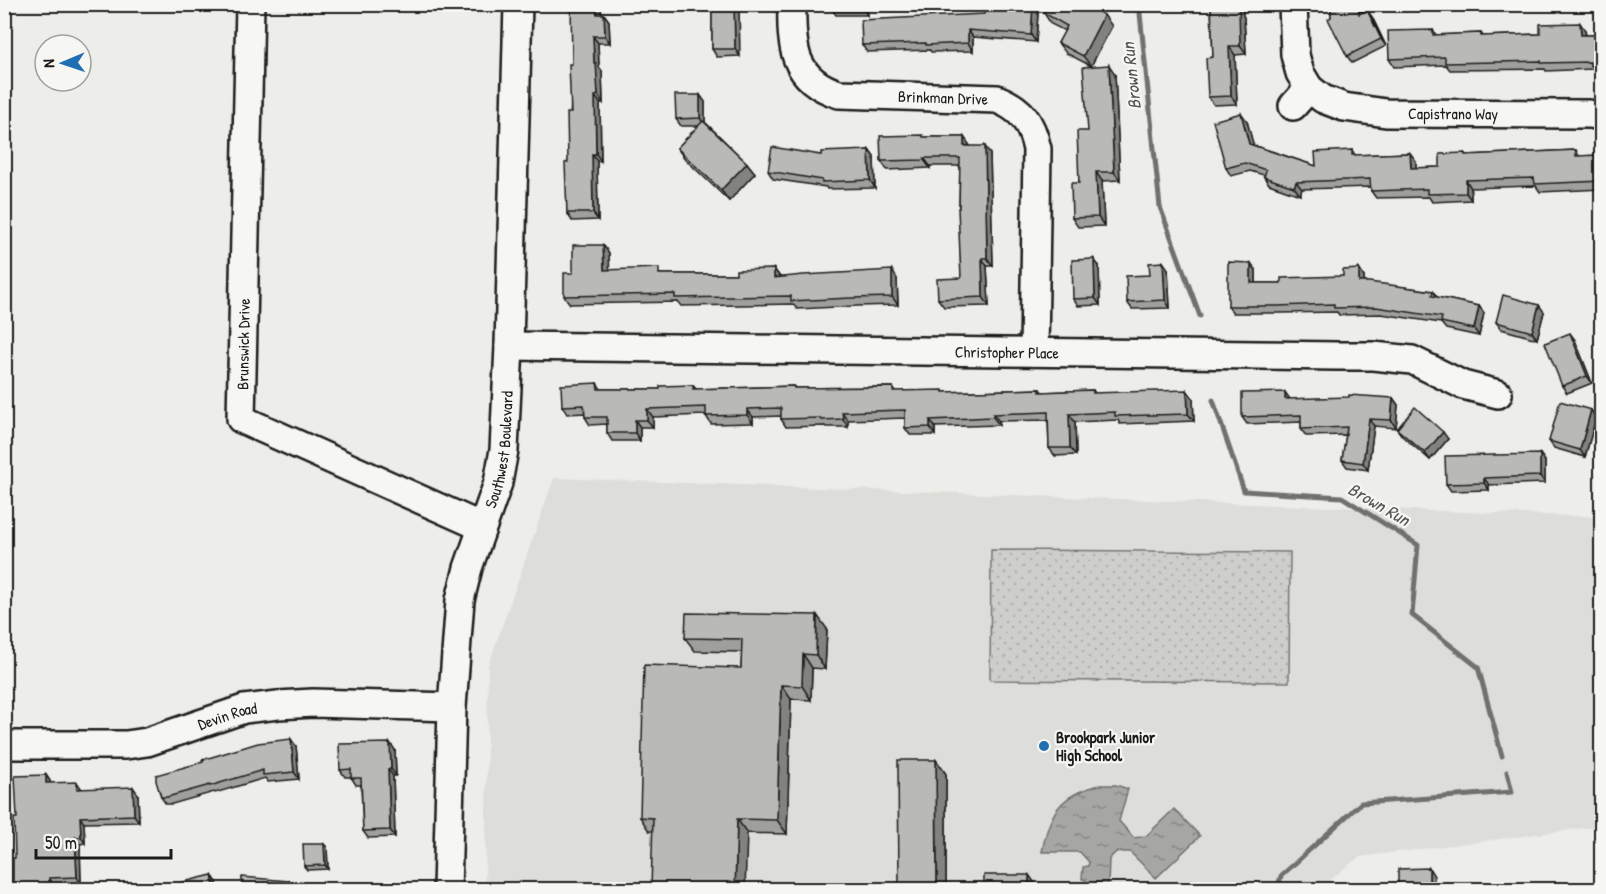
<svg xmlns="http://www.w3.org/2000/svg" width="1606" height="894" viewBox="0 0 1606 894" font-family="'Patrick Hand',sans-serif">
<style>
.built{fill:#ddddda}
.grass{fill:url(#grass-dots);stroke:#757574;stroke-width:1.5}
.water{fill:url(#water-ripples);stroke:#6f6f6d;stroke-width:1.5}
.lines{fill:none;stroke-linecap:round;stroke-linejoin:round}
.stream{stroke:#6f6f6d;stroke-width:5}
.minor-casing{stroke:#1c1c1c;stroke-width:32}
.minor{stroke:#f6f6f2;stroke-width:27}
.wall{fill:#9f9f9d;stroke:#1c1c1c;stroke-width:1.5}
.shaded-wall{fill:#82827f;stroke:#1c1c1c;stroke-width:1.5}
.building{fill:#b9b9b6;stroke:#1c1c1c;stroke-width:1.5}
.poi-dot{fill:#1f6fb2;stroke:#f6f6f2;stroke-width:2}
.labels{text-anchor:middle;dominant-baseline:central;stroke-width:4.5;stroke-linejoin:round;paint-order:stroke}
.street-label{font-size:16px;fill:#1c1c1c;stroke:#f6f6f2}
.poi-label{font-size:16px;font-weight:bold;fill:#1c1c1c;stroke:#f6f6f2;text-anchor:start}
.water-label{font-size:18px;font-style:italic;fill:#535352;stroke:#f6f6f2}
</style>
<defs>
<pattern id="grass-dots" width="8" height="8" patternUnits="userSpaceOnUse" patternTransform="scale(1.5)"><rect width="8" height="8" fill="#cececb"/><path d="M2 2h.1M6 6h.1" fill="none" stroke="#b0b0ae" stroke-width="1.8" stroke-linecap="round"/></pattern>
<pattern id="water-ripples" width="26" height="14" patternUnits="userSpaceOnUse" patternTransform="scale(1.5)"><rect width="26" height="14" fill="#a6a6a3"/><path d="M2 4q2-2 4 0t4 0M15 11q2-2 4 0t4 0" fill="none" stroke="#868684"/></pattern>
</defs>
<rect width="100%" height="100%" fill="#edede9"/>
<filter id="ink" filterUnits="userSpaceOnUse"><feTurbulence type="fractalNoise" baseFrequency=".0167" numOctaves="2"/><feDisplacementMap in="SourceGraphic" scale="12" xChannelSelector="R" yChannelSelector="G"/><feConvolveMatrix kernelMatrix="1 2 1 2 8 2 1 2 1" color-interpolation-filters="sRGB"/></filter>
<g filter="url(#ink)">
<polygon class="built" points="554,478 1601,517 1601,826 1359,857 1319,889 485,890 488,666"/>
<polygon class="grass" points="991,550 1290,552 1289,682 990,680"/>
<path class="water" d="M1100,785H1116L1128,789L1119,821L1134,838L1146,836L1174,809L1200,836L1156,878L1130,852H1116L1109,859L1108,887L1086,886V880L1082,879L1083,867L1088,866L1089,862L1080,852H1042C1049,813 1060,794 1100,785Z"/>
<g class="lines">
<g class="stream">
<polyline points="1139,4 1160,207 1200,316"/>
<polyline points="1213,400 1244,491 1342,497 1418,545 1412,615 1478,667 1502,756"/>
<polyline points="1277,890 1281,876 1361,803 1512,792 1507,772"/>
</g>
<defs>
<g id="minor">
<polyline points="250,4 241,419 482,527"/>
<path id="s1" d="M792,4C791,47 793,80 839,94L997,99C1022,109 1031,122 1037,149L1034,352"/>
<path id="s2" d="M1293,4L1295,55L1300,73L1309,88L1323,99L1344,107L1386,113L1589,114L1602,116"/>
<polyline points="1293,106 1309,88"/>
<path id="s3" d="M509,346L1337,356H1373L1412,360L1463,385L1498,394"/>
<path id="s4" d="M4,745H126L147,742L244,709L278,705L313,703L452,707"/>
<path id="s5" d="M447,890L452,707L460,600L468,568L498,483L504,450L509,346L518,4"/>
</g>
</defs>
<use href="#minor" class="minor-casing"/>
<use href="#minor" class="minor"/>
</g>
<g class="wall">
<polygon points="601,4 601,14 604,14 609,21 610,43 598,43 599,67 602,71 603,103 600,103 601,161 597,161 598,220 572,221 567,213 572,64"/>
<polygon points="712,4 740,56 717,57 712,49"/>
<polygon points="831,4 867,4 867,15 836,15 831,8"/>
<polygon points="1209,4 1242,4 1243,15 1244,18 1246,54 1235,55 1237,104 1214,105 1208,97 1213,57 1211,8"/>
<polygon points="1331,4 1363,4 1363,12 1367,10 1372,17 1386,46 1352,63 1347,56 1331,17"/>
<polygon points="1033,5 1038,13 1036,42 973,37 973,51 931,52 930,50 867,52 862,45 984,14"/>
<polygon points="1044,13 1112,26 1091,66 1066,53 1058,43 1065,31 1051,24"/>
<polygon points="1433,30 1436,35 1481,33 1483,36 1540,34 1585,30 1586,35 1602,35 1602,73 1595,73 1593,69 1546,71 1545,69 1450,70 1446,65 1394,67 1389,59"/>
<polygon points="1115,74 1120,180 1102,181 1104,226 1078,227 1072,218 1088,131"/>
<polygon points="700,95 705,102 705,122 747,163 755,173 729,201 685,159 677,148 698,126 681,126 676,119"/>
<polygon points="1241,113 1247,121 1253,145 1316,166 1352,150 1355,155 1410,153 1416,161 1416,168 1440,167 1465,153 1466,155 1576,150 1579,156 1602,155 1602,189 1540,192 1536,186 1471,188 1471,200 1432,202 1429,197 1376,198 1371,191 1371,187 1302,189 1300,195 1269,184 1264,177 1264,175 1250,171 1231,176 1226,168"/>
<polygon points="925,137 964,137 970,146 990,154 993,266 987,266 989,306 944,307 938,299 961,278 959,208 960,166 930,166 930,168 887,170 881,161"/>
<polygon points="869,150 874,157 875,188 827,189 826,187 773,179 768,171 821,155"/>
<polygon points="603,245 609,253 609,270 663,274 736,274 774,269 780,277 897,279 898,305 857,306 797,309 793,304 681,306 678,302 570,304 564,296 573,273"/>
<polygon points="1163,262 1168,269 1170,308 1132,309 1127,302 1150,275"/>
<polygon points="1099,266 1100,305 1078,306 1073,299"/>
<polygon points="1359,269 1364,277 1364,282 1433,291 1437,297 1479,306 1484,313 1479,336 1446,329 1441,323 1381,314 1339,315 1337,312 1281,313 1233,313 1228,306 1256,270 1256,283 1281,283 1343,276"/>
<polygon points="1544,312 1537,339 1501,329 1496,322"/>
<polygon points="1575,340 1592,383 1567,393 1562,386"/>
<polygon points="597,383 601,389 660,389 693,385 696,389 794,386 795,388 893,387 895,391 944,392 1040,389 1042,392 1093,390 1095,393 1193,398 1194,421 1120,424 1118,420 1075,422 1076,455 1055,456 1049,448 1048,420 999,421 999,425 935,427 935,435 910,435 905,428 905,418 848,420 848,427 826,427 825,426 786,427 781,419 781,416 753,417 753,423 711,424 706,416 706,415 653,417 653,427 640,427 640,441 612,441 607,433 607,424 590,425 585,417 585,413 567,414 562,406"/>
<polygon points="1393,398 1398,405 1396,428 1374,426 1368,470 1347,467 1342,460 1346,435 1306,436 1301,429 1301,422 1247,424 1242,417 1290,399"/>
<polygon points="1591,410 1596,418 1585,457 1554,448 1549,441"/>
<polygon points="1397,429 1448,439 1430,460 1402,436"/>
<polygon points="1540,454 1545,461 1545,483 1489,485 1489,490 1451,491 1446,484"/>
<polygon points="827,629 825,669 812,668 811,700 791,699 787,834 649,831 640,817 741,668 742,652 695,651 685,638"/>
<polygon points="390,743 395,750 396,776 393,776 395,837 368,838 363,831 361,785 356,785 351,777 345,777 340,770"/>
<polygon points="296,746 299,779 268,782 265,778 215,793 214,792 172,804 166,804 161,797"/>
<polygon points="936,760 946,774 946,890 902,890 899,885"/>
<polygon points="46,775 50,781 50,783 81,788 81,789 138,794 139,822 84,823 85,843 80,844 81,884 54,885 54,890 13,890 15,858"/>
<polygon points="327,847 328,869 307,870 304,866"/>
</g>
<g class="shaded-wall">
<polygon points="596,4 601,4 602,22 597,14"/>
<polygon points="734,4 739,4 740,56 735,49"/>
<polygon points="862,4 867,4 867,15 862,7"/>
<polygon points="1237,4 1242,4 1243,15 1244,18 1246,54 1240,46"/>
<polygon points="1358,4 1363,4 1364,22 1359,14"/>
<polygon points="1033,5 1038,13 1036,42 1031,35"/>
<polygon points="1367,10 1372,17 1386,46 1381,39"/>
<polygon points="604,14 609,21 610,43 605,36"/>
<polygon points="1104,15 1112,26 1091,66 1083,56"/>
<polygon points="1580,23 1585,30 1586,42 1581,35"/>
<polygon points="968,30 973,37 973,51 968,43"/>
<polygon points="593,36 598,43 599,67 602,71 603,103 598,95 594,63"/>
<polygon points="1229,46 1235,55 1237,104 1231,96"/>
<polygon points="1109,65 1115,74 1120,180 1114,172"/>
<polygon points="700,95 705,102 705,126 700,118"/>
<polygon points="595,96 600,103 601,161 596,154"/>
<polygon points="1241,113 1247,121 1255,151 1249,144"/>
<polygon points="964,137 970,146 964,146"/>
<polygon points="985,146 990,154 993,266 987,258"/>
<polygon points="869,150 874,157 875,188 870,180"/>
<polygon points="1410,153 1416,161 1416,176 1411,168"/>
<polygon points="592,154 597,161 598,220 593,213"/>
<polygon points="924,158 930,166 930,168 924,160"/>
<polygon points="747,163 755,173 729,201 721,190"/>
<polygon points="1096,172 1102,181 1104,226 1098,217"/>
<polygon points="1466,180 1471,188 1471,200 1466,193"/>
<polygon points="1296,182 1302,189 1300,195 1294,187"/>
<polygon points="603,245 609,253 610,278 604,270"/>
<polygon points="982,258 987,266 989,306 983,297"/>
<polygon points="1094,259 1099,266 1100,305 1095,298"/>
<polygon points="1163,262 1168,269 1170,308 1165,300"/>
<polygon points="1251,263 1256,270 1256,290 1251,283"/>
<polygon points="774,269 780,277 774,278"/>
<polygon points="1359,269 1364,277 1364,289 1359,282"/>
<polygon points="892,270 897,279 898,305 892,297"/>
<polygon points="1539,305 1544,312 1537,339 1532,332"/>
<polygon points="1479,306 1484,313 1479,336 1474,329"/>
<polygon points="1570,333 1575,340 1592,383 1587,376"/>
<polygon points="1187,390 1193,398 1194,421 1188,414"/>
<polygon points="1285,392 1290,399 1285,399"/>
<polygon points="1393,398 1398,405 1396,428 1391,420"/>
<polygon points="647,409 653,417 653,427 647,420"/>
<polygon points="747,409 753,417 753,423 747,415"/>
<polygon points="1591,410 1596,418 1585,457 1580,450"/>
<polygon points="842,412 848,420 848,427 843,419"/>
<polygon points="993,414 999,421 999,425 993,417"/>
<polygon points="1069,414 1075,422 1076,455 1070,448"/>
<polygon points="1369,419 1374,426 1368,470 1363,463"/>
<polygon points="635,420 640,427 640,441 635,433"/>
<polygon points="930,420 935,427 935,435 930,427"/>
<polygon points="1443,432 1448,439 1430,460 1425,453"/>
<polygon points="1540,454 1545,461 1545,483 1540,476"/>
<polygon points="1484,478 1489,485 1489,490 1484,483"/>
<polygon points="817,615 827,629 825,669 816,655"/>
<polygon points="803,654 812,668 811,700 802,686"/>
<polygon points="781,685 791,699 787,834 777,820"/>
<polygon points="291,739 296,746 299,779 294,772"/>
<polygon points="390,743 395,750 396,776 391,769"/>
<polygon points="936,760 946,774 946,890 940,890 937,885"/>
<polygon points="388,769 393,776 395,837 390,830"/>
<polygon points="46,775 50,781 50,789 46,783"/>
<polygon points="77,782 81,788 81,796 77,789"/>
<polygon points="133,787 138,794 139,822 134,815"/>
<polygon points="80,817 84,823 85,843 81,837"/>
<polygon points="737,819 747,833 745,890 735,890"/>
<polygon points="75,837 80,844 81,884 77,877"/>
<polygon points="324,844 327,847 328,869 325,865"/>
<polygon points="1429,868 1434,876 1434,890 1429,890"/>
<polygon points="212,875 217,882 219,890 215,890"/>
<polygon points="1029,875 1037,886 1037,890 1029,890"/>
<polygon points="49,878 54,885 54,890 50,890 49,889"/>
<polygon points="289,881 294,888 293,890 288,890"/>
</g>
<g class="building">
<polygon points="571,4 596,4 597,14 604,14 605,36 593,36 594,63 596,63 598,95 595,96 596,154 592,154 593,213 567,213 565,163 568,162 567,113 571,113 569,64 572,64"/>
<polygon points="712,4 734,4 735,49 712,49"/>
<polygon points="831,4 862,4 862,7 831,8"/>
<polygon points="985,4 1033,5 1031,35 968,30 968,43 926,45 926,43 862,45 861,20 984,14"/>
<polygon points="1048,4 1084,4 1104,15 1083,56 1058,43 1067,26 1044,13"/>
<polygon points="1211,4 1237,4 1237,9 1239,9 1240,46 1229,46 1231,96 1208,97 1206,58 1213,57"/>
<polygon points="1331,4 1358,4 1359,14 1367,10 1381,39 1347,56 1328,19 1331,17"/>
<polygon points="1580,23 1581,35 1602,35 1602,66 1590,66 1590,62 1541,63 1541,61 1445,63 1445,57 1389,59 1388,31 1433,30 1433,35 1481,33 1481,36 1540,34 1540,24"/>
<polygon points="1109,65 1114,172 1096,172 1098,217 1072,218 1071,183 1079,183 1077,131 1088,131 1083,67"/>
<polygon points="675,95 700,95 700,118 676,119"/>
<polygon points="1241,113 1249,144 1316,166 1315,152 1352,150 1352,155 1410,153 1411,168 1440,167 1440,154 1465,153 1465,155 1576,150 1576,156 1602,155 1602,181 1535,184 1534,178 1466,180 1466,193 1427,194 1427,189 1371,191 1370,179 1296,182 1294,187 1264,177 1266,170 1245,163 1226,168 1213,121"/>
<polygon points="703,121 747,163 721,190 677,148"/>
<polygon points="923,135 923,137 964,137 964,146 985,146 987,258 982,258 983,297 938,299 937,279 961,278 958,208 959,208 960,158 924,158 924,160 881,161 880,136"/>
<polygon points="772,147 821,155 821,152 869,150 870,180 822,182 822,180 768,171"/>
<polygon points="573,245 603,245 604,270 659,268 659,274 736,274 736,270 774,269 774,278 803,275 892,270 892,297 851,298 791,301 791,296 675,298 675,294 564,296 564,273 573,273"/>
<polygon points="1094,259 1095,298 1073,299 1072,260"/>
<polygon points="1163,262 1165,300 1127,302 1126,276 1150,275 1149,263"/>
<polygon points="1228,262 1251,263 1251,283 1281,283 1281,278 1343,276 1343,270 1359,269 1359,282 1369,282 1433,291 1432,296 1479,306 1474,329 1441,322 1442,317 1376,307 1334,308 1334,304 1276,306 1228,306"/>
<polygon points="1503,295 1539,305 1532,332 1496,322"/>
<polygon points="1570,333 1587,376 1562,386 1545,343"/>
<polygon points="597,383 598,389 660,389 660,386 693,385 693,389 794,386 794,388 893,387 893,391 943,390 943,392 1040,389 1040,392 1093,390 1093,393 1187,390 1188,414 1115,416 1115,412 1069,414 1070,448 1049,448 1048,412 993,414 993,417 930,420 930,427 905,428 905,410 842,412 843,419 821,420 820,418 781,419 781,408 747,409 747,415 706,416 706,407 647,409 647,420 635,420 635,433 607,433 607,417 585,417 584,405 562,406 561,385"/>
<polygon points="1285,392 1285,399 1349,397 1349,395 1393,398 1391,420 1369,419 1363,463 1342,460 1347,427 1301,429 1301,415 1242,417 1242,393"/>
<polygon points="1560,401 1591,410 1580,450 1549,441"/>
<polygon points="1415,407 1443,432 1425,453 1397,429"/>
<polygon points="1540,454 1540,476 1484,478 1484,483 1446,484 1445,456"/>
<polygon points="686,613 817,615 816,655 803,654 802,686 781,685 777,820 737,819 735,890 651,890 653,818 640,817 644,665 741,668 742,639 685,638"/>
<polygon points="291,739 294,772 263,775 263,770 210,786 210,785 167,797 161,797 156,781 156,775 203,762 202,760 258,743"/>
<polygon points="390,743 391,769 388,769 390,830 363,831 361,778 351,778 351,769 340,770 339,744"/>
<polygon points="898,760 936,760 937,885 899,885"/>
<polygon points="46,775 46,783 77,782 77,789 133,787 134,815 80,817 81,837 75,837 77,877 49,878 49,889 13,890 13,858 15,858 14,818 17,818 15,776"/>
<polygon points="303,844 324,844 325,865 304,866"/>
<polygon points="1429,868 1429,890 1398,890 1398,869"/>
<polygon points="212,875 215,890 176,890 175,884"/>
<rect x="984" y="875" width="45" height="15"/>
<polygon points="242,877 289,881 288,890 241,890"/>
<polygon points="1472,882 1486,890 1468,890"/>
</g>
</g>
<circle class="poi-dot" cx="1044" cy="746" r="6"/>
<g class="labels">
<g class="street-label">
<text stroke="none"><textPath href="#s1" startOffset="216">Brinkman Drive</textPath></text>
<text stroke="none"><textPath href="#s2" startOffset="237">Capistrano Way</textPath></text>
<text transform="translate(243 344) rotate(-89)">Brunswick Drive</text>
<text stroke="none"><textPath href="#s3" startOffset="498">Christopher Place</textPath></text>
<text stroke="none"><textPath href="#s5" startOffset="447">Southwest Boulevard</textPath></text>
<text stroke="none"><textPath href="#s4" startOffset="228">Devin Road</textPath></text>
</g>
<g class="poi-label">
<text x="1056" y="737">Brookpark Junior<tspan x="1056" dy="18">High School</tspan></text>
</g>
<g class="water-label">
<text transform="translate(1131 76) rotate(-96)">Brown Run</text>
<text transform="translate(1379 504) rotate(30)">Brown Run</text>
</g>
</g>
<rect width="1606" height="894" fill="none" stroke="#f6f6f2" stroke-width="24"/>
<rect x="12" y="12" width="1582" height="870" fill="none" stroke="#1c1c1c" stroke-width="2" filter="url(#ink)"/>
<g transform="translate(63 63) rotate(268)"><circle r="28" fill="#f6f6f2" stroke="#9f9f9c" stroke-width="1.5"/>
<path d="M0-4.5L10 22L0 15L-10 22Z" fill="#1f6fb2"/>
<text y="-9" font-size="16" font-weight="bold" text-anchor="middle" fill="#1c1c1c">N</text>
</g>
<path d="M36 849v9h135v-9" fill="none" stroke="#1c1c1c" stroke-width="3"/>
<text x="45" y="849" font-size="18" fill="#1c1c1c" stroke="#f6f6f2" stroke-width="4.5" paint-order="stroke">50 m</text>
</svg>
